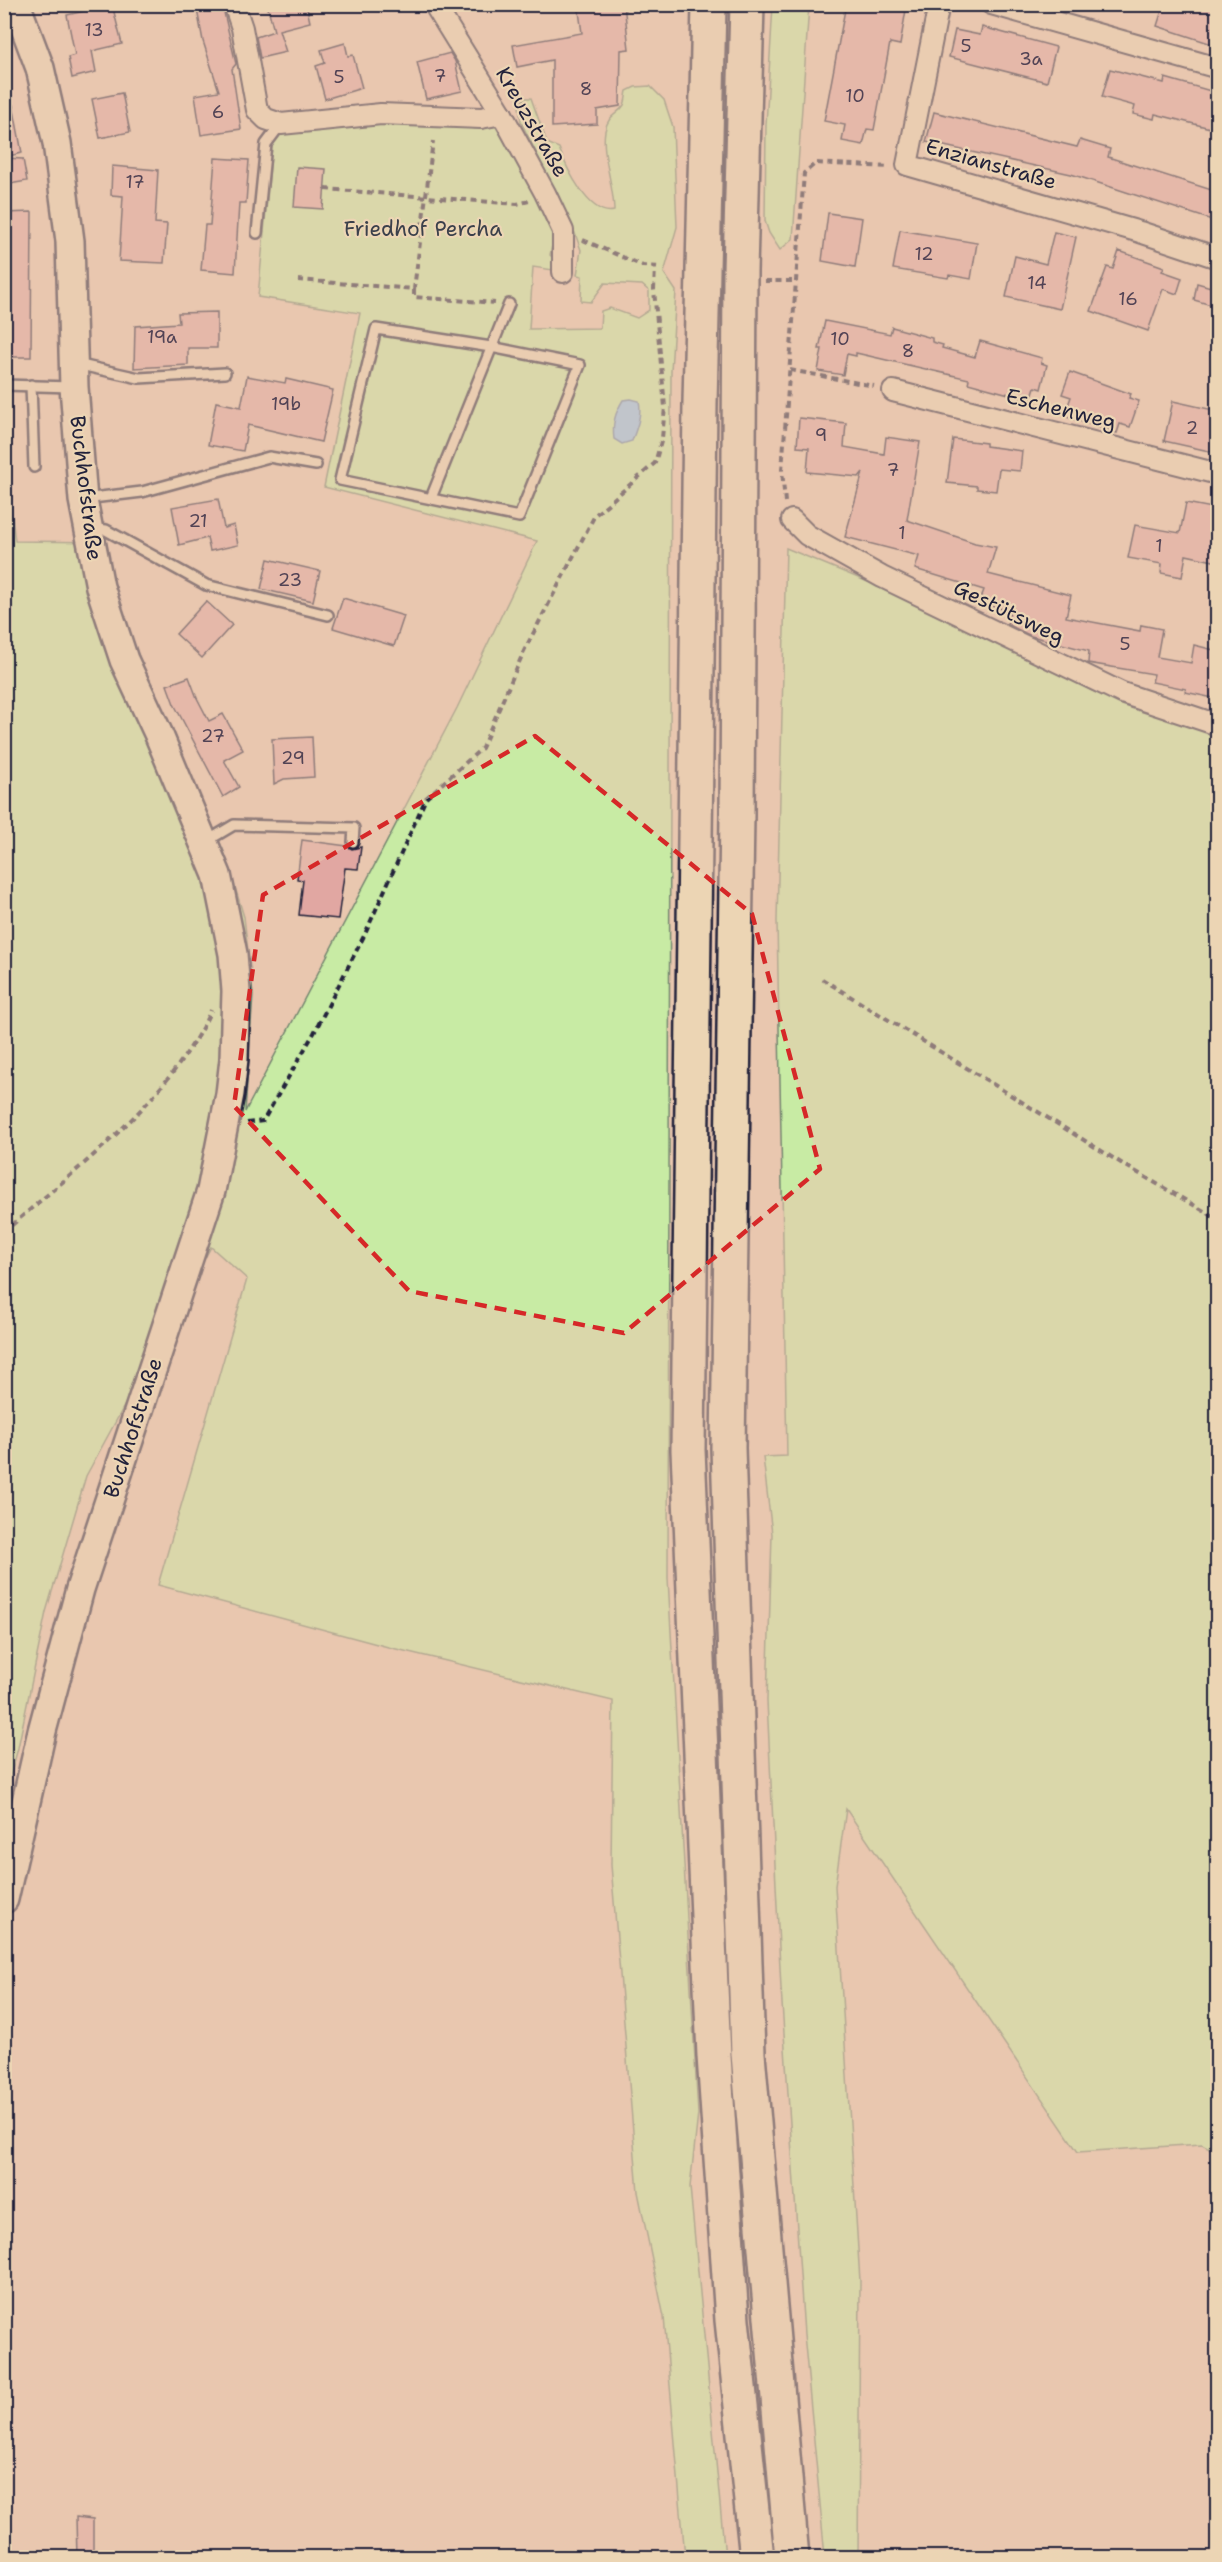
<svg xmlns="http://www.w3.org/2000/svg" width="1222" height="2562" viewBox="0 0 1222 2562" font-family="'Shantell Sans',sans-serif">
<style>
.green{fill:#c8eba4;stroke:#758670;stroke-width:1.5}
.water{fill:#91c3ed;stroke:#6583a6;stroke-width:1.5}
.building{fill:#e1a7a2;stroke:#22223b;stroke-width:1.5}
.lines{fill:none;stroke-linecap:round;stroke-linejoin:round}
.service-casing{stroke:#22223b;stroke-width:14}
.minor-casing{stroke:#22223b;stroke-width:24}
.secondary-casing{stroke:#22223b;stroke-width:32}
.motorway-casing{stroke:#22223b;stroke-width:38}
.path{stroke:#22223b;stroke-width:4;stroke-dasharray:6 4.5;stroke-linecap:butt}
.service{stroke:#ecd5b4;stroke-width:9}
.minor{stroke:#ecd5b4;stroke-width:20}
.secondary{stroke:#ecd5b4;stroke-width:27}
.motorway{stroke:#ecd5b4;stroke-width:33}
.marked{fill:none;stroke:#d62828;stroke-width:4.5;stroke-dasharray:12 8;stroke-linejoin:round}
.labels{text-anchor:middle;dominant-baseline:central;stroke-width:4.5;stroke-linejoin:round;paint-order:stroke}
.number-label{font-size:18px;fill:#524355}
.street-label{font-size:21px;fill:#22223b;stroke:#ecd5b4}
.park-label{font-size:21px;fill:#3b404b;stroke:#ecd5b4}
</style>
<rect width="100%" height="100%" fill="#e9c7af"/>
<filter id="ink" filterUnits="userSpaceOnUse"><feTurbulence type="fractalNoise" baseFrequency=".0167" numOctaves="2"/><feDisplacementMap in="SourceGraphic" scale="12" xChannelSelector="R" yChannelSelector="G"/><feConvolveMatrix kernelMatrix="1 2 1 2 8 2 1 2 1" color-interpolation-filters="sRGB"/></filter>
<g filter="url(#ink)">
<g class="green">
<polygon points="773,5 809,5 793,239 780,250 769,233 765,221 766,125"/>
<path d="M650,86L664,100L673,127L677,227L664,273L676,291L671,371L668,1578L698,2114L690,2187L725,2557H685L664,2317L638,2192L611,1865L613,1701L388,1647L158,1585L247,1279L211,1247L86,1476L46,1612L18,1748L5,1796L4,450L15,541L105,542L118,602L141,662L225,854L244,917L253,995L245,1112L457,708L537,541L324,487L360,313L258,297L273,134L381,120L480,129L499,125L554,235L550,255L554,259L553,270L533,267L529,329L600,328L601,311L610,308L637,318L649,310V291L642,285L605,283L591,302L581,301L582,276L577,275L581,250L572,225L521,122L519,105L525,98H531L547,143L559,148C566,167 589,217 614,211C614,186 601,153 605,131C608,114 618,115 624,105C626,101 626,95 627,91L635,87Z"/>
<polygon points="786,548 950,616 1092,691 1218,730 1217,2152 1202,2144 1078,2152 846,1809 835,1886 860,2281 858,2557 825,2557 804,2334 781,1988 767,1701 772,1534 763,1457 787,1456 777,921"/>
</g>
<path class="water" d="M631,399L639,401C642,415 637,427 632,441L622,444L614,439C612,424 615,413 623,400Z"/>
<g class="building">
<polygon points="88,4 112,4 122,44 92,51 96,72 72,78 68,57 75,55 67,15 89,10"/>
<polygon points="196,4 222,4 236,64 232,69 241,129 201,135 195,95 219,91 203,41"/>
<polygon points="267,4 306,4 310,22 279,30 286,52 260,58 256,37 274,31"/>
<polygon points="578,4 624,4 629,49 621,50 620,106 597,110 597,124 552,127 552,60 517,67 513,45 582,33"/>
<polygon points="846,4 907,4 900,45 890,43 874,130 867,129 863,145 842,141 845,125 824,121"/>
<polygon points="1164,4 1218,4 1218,46 1157,26"/>
<polygon points="982,27 1056,47 1047,82 949,57 955,30 980,35"/>
<polygon points="345,43 348,56 353,55 362,88 325,99 316,66 325,63 321,50"/>
<polygon points="450,53 455,61 462,91 426,99 417,62"/>
<polygon points="1110,69 1164,83 1165,78 1218,93 1218,130 1155,114 1154,119 1133,114 1135,106 1102,97"/>
<polygon points="122,93 130,132 100,138 92,99"/>
<polygon points="13,105 22,153 4,157 4,106"/>
<polygon points="934,112 1077,147 1080,140 1110,149 1108,157 1218,192 1218,222 1071,174 926,142"/>
<polygon points="4,158 23,159 27,181 4,185"/>
<polygon points="215,158 249,160 246,203 239,203 235,273 201,270 205,225 210,225"/>
<polygon points="112,166 158,170 155,223 167,224 164,263 119,261 123,196 111,195"/>
<polygon points="297,167 326,169 323,209 294,207"/>
<polygon points="32,212 31,357 4,357 4,213"/>
<polygon points="828,213 862,218 855,267 822,261"/>
<polygon points="900,230 977,243 971,279 949,275 948,278 893,269"/>
<polygon points="1054,232 1076,237 1060,309 1006,297 1015,256 1046,264"/>
<polygon points="1119,251 1164,267 1162,271 1182,278 1177,294 1163,289 1148,331 1091,311 1107,267 1113,269"/>
<polygon points="1197,283 1218,289 1218,307 1194,300"/>
<polygon points="217,312 217,348 188,348 188,365 134,368 135,326 179,323 178,313"/>
<polygon points="825,321 890,334 892,327 932,338 932,342 943,345 942,348 975,357 980,341 1042,358 1041,363 1047,365 1041,389 1035,387 1031,400 968,383 969,379 856,353 856,356 847,354 843,375 818,371 822,349 819,349"/>
<polygon points="1070,372 1131,394 1129,398 1139,401 1130,427 1120,424 1117,433 1064,416 1071,397 1062,394"/>
<polygon points="247,376 285,383 286,379 333,390 321,442 248,425 243,451 208,445 216,402 241,407"/>
<polygon points="1173,401 1218,411 1218,453 1164,441"/>
<polygon points="799,418 846,423 844,447 884,454 886,437 920,442 907,520 975,543 996,547 988,574 1071,595 1066,617 1140,631 1141,625 1162,629 1157,657 1191,663 1194,645 1218,651 1218,699 1185,692 1186,689 1152,682 1154,674 1088,663 1089,651 1031,636 1007,624 1010,611 979,603 984,590 915,569 919,556 845,537 863,472 859,477 807,472 809,448 797,447"/>
<polygon points="953,439 986,443 986,446 1022,451 1020,471 999,469 996,491 977,489 977,486 947,483"/>
<polygon points="218,499 224,528 234,525 238,545 210,551 207,538 179,545 172,507"/>
<polygon points="1186,503 1218,509 1218,562 1186,555 1182,577 1161,573 1162,564 1128,558 1135,525 1180,533"/>
<polygon points="268,559 320,571 313,601 261,589"/>
<polygon points="343,598 404,616 394,646 333,628"/>
<polygon points="206,601 232,625 202,658 176,634"/>
<polygon points="189,677 197,698 209,721 223,714 243,750 224,760 239,787 223,797 174,704 167,685"/>
<polygon points="312,737 314,777 284,779 274,784 272,739"/>
<polygon points="302,840 347,846 352,849 361,847 358,869 345,868 338,919 299,915 303,880 297,879"/>
<polygon points="76,2517 93,2519 93,2558 77,2558"/>
</g>
<g class="lines">
<defs>
<g id="service">
<polyline points="257,233 266,144 281,124"/>
<polygon points="376,329 491,347 580,365 519,517 340,480"/>
<polyline points="76,364 139,378 225,373"/>
<polyline points="4,385 71,387"/>
<polyline points="31,385 34,467"/>
<polyline points="431,498 509,304"/>
<polyline points="84,499 142,492 269,457 316,465"/>
<polyline points="90,528 106,530 206,585 328,615"/>
<polyline points="207,841 234,825 354,828 353,842"/>
</g>
<g id="minor">
<polyline points="234,4 242,28 257,110 266,119 281,124 381,114 481,118 502,114"/>
<polyline points="434,4 502,114 545,193 563,231 563,272"/>
<polyline points="939,4 907,165 1140,232 1218,258"/>
<polyline points="991,4 1218,68"/>
<polyline points="893,391 1218,474"/>
<polyline points="792,520 807,535 882,577 1122,693 1218,725"/>
</g>
<polyline id="secondary" points="4,1899 42,1731 80,1589 211,1191 230,1094 234,1059 236,991 233,954 217,875 158,733 124,660 100,587 83,500 74,387 70,241 57,143 40,68 16,4"/>
<g id="motorway">
<polyline points="709,4 700,403 688,1450 714,2056 732,2320 757,2558"/>
<polyline points="747,4 740,271 737,815 728,1448 748,2054 792,2558"/>
</g>
</defs>
<use href="#service" class="service-casing"/>
<use href="#minor" class="minor-casing"/>
<use href="#secondary" class="secondary-casing"/>
<use href="#motorway" class="motorway-casing"/>
<g class="path">
<polyline points="325,189 517,204 529,201"/>
<polyline points="583,240 643,266 661,267"/>
<polyline points="298,280 414,289 433,141"/>
<polyline points="765,281 797,281"/>
<polyline points="414,289 414,297 495,303"/>
<polyline points="790,370 874,386"/>
<polyline points="785,502 782,470 804,173 816,163 889,167"/>
<polyline points="822,979 1126,1166 1218,1219"/>
<polyline points="247,1123 263,1121 314,1033 365,934 426,798 482,748 524,651 595,515 655,463 662,438 665,407 654,290 655,266"/>
<path d="M4,1232C79,1166 168,1103 211,1010"/>
</g>
<use href="#service" class="service"/>
<use href="#minor" class="minor"/>
<use href="#secondary" class="secondary"/>
<use href="#motorway" class="motorway"/>
</g>
</g>
<path d="M0 0H1222V2562H0ZM535,736L752,914L820,1169L624,1333L409,1291L234,1106L263,895Z" fill="#e9c7af" fill-opacity=".55" fill-rule="evenodd"/>
<path class="marked" d="M535,736L752,914L820,1169L624,1333L409,1291L234,1106L263,895Z"/>
<g class="labels">
<g class="number-label">
<text x="94" y="30">13</text>
<text x="966" y="46">5</text>
<text x="1031" y="59">3a</text>
<text x="440" y="76">7</text>
<text x="339" y="77">5</text>
<text x="586" y="89">8</text>
<text x="855" y="96">10</text>
<text x="218" y="112">6</text>
<text x="135" y="182">17</text>
<text x="924" y="254">12</text>
<text x="1037" y="283">14</text>
<text x="1128" y="299">16</text>
<text x="162" y="337">19a</text>
<text x="840" y="339">10</text>
<text x="908" y="351">8</text>
<text x="286" y="404">19b</text>
<text x="1192" y="428">2</text>
<text x="821" y="435">9</text>
<text x="893" y="470">7</text>
<text x="198" y="521">21</text>
<text x="902" y="533">1</text>
<text x="1159" y="546">1</text>
<text x="290" y="580">23</text>
<text x="1125" y="644">5</text>
<text x="213" y="736">27</text>
<text x="293" y="758">29</text>
</g>
<g class="street-label">
<text transform="translate(532 122) rotate(60)">Kreuzstraße</text>
<text transform="translate(991 164) rotate(16)">Enzianstraße</text>
<text transform="translate(1061 409) rotate(14)">Eschenweg</text>
<text transform="translate(86 488) rotate(83)">Buchhofstraße</text>
<text transform="translate(1009 612) rotate(26)">Gestütsweg</text>
<text transform="translate(133 1428) rotate(-72)">Buchhofstraße</text>
</g>
<g class="park-label">
<text x="423" y="229">Friedhof Percha</text>
</g>
</g>
<rect width="1222" height="2562" fill="none" stroke="#ecd5b4" stroke-width="24"/>
<rect x="12" y="12" width="1198" height="2538" fill="none" stroke="#22223b" stroke-width="2" filter="url(#ink)"/>
</svg>
